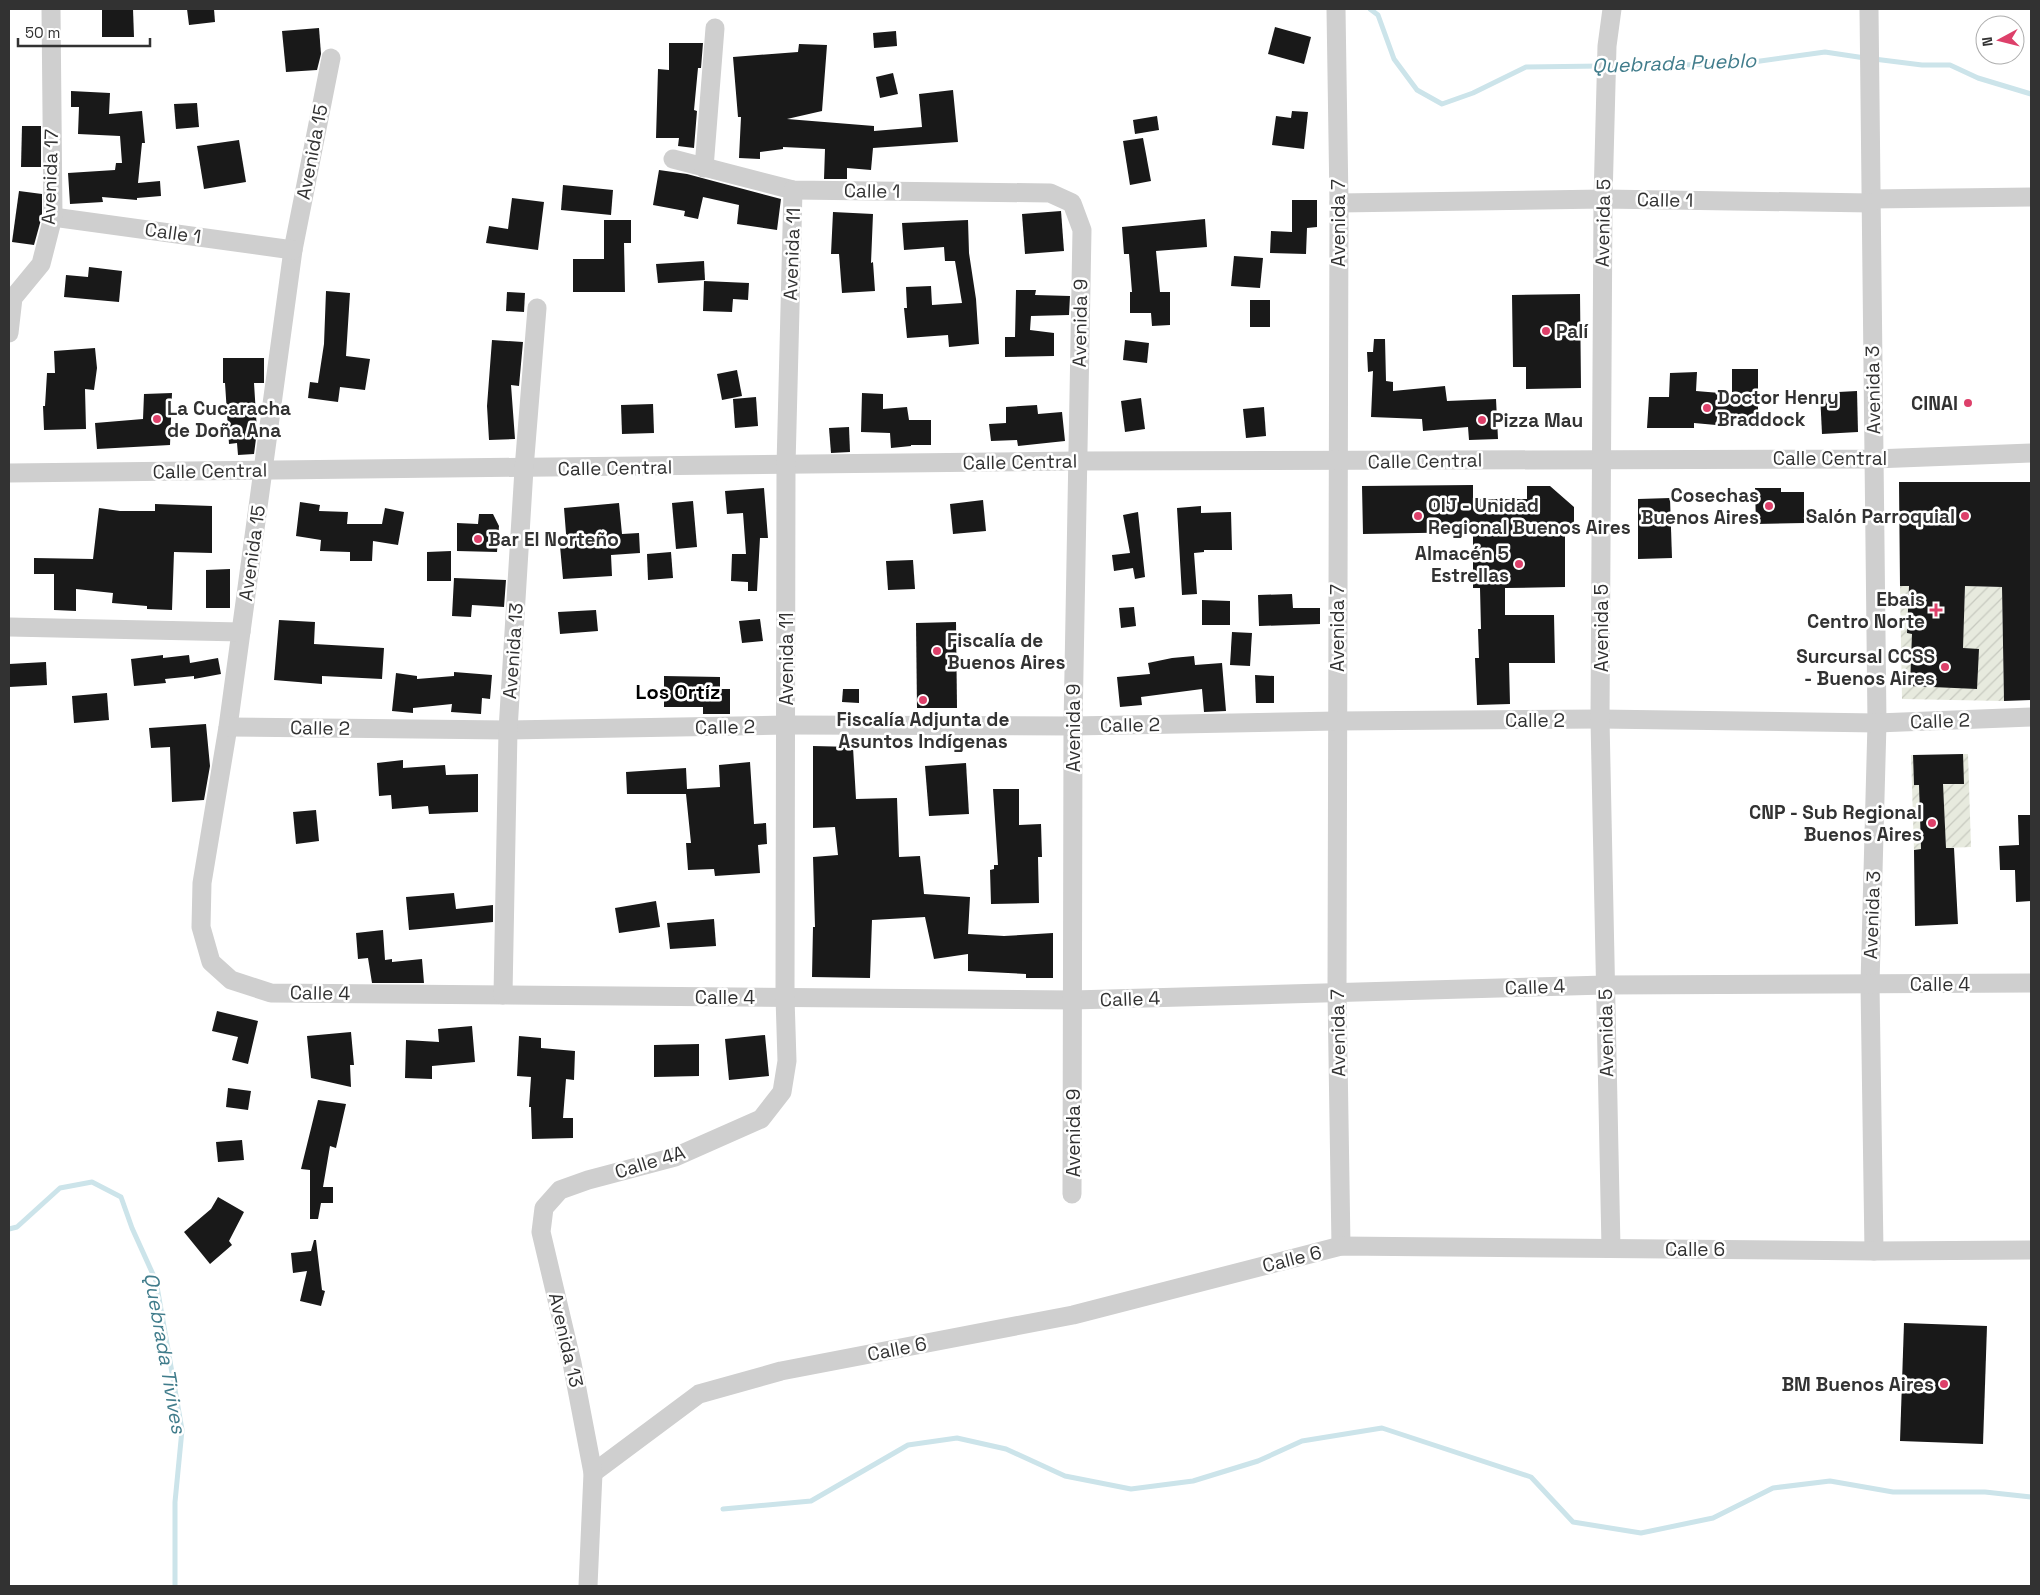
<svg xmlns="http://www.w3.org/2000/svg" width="2040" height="1595" viewBox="0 0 2040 1595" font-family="'Space Grotesk',sans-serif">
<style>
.garden{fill:url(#garden-furrows)}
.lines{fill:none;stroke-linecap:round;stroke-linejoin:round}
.stream{stroke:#cce4ea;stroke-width:5}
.building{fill:#191919}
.minor{stroke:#cfcfcf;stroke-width:19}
.poi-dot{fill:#dd406a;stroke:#fff;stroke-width:2}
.labels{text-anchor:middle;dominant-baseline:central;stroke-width:5;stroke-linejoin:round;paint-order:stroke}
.street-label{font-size:19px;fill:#323232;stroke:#fff}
.poi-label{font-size:19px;font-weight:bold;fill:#323232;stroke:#fff;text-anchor:end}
.water-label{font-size:20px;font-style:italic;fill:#407c8b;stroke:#fff}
.neighbourhood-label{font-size:20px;font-weight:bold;fill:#000;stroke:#fff}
</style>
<defs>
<pattern id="garden-furrows" width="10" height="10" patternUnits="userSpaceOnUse" patternTransform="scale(1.25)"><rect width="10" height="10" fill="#e7eade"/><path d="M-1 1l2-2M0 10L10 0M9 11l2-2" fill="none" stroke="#c7c9bf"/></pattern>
</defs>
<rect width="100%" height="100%" fill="#fff"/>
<g class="garden">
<polygon points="1900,586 1909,586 1907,633 1963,636 1965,586 2002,587 2004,701 1902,699"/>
<polygon points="1963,754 1968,754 1971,847 1946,848 1943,796 1919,797 1921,849 1914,850 1911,755 1913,755 1914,785 1963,784"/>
</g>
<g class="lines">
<g class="stream">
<polyline points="1370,9 1378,15 1394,59 1417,90 1442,104 1473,93 1526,67 1602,66"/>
<polyline points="1874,59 1922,65 1950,65 1978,78 2031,94"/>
<polyline points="1610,66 1739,64 1825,52 1865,58"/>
<polyline points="9,1229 17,1227 60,1188 92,1182 121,1197 132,1228 156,1281 182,1430 175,1502 175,1586"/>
<polyline points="723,1509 811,1501 908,1445 957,1438 1006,1449 1065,1476 1131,1489 1193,1481 1258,1461 1302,1441 1382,1428 1531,1477 1573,1522 1641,1533 1713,1518 1773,1488 1830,1481 1893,1492 1985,1492 2031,1497"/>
</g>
</g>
<g class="building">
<polygon points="102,9 133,9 134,37 102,37"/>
<polygon points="187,9 214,9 215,22 189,25"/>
<polygon points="1275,27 1311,37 1304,64 1268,54"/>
<polygon points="319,28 321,54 317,70 286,72 282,31"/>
<polygon points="896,31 897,46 874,48 873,33"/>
<polygon points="669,43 703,43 701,68 698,68 694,110 697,111 694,148 678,146 679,138 656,138 658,69 669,70"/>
<polygon points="799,44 827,45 822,111 787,119 874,126 874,131 922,127 919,94 953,90 958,142 873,148 871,170 847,168 847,179 824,179 825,149 783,147 783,149 760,152 760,159 739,158 741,117 738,117 733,57 798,52"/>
<polygon points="893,73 898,94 880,98 876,77"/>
<polygon points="71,91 110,93 109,114 142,111 145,143 142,143 138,183 160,181 161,196 137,198 137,200 102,197 103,202 70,204 68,173 115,170 116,163 122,163 120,136 78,134 79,107 71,107"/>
<polygon points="197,103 199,127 176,129 174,104"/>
<polygon points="1292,111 1308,112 1304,149 1272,145 1276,116 1291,118"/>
<polygon points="1157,116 1159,130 1135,134 1133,120"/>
<polygon points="22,126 41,126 41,167 21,167"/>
<polygon points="1143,138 1151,181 1130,185 1123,141"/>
<polygon points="239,140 246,182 204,189 197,146"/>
<polygon points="659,170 687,174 781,199 777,230 737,224 739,205 703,197 698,219 684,216 685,211 653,205"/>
<polygon points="563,185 613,190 611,215 561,210"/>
<polygon points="19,191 42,194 42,216 34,245 12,242"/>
<polygon points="512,198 544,202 538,250 486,243 489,226 508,229"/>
<polygon points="1292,200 1317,200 1317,227 1307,228 1306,254 1270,253 1271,231 1292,232"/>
<polygon points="1061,211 1064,251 1025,254 1022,214"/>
<polygon points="833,212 873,214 871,263 873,262 875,291 842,293 839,254 831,254"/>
<polygon points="1205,219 1207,247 1156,251 1160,292 1170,292 1170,325 1152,326 1151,313 1130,313 1130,292 1132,292 1129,254 1124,254 1122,227"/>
<polygon points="604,220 631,220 631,243 624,243 625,292 573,292 573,259 604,259"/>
<polygon points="968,220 969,253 976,299 979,344 949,347 948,335 907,338 904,308 907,308 906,287 931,286 932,305 962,303 955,261 945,261 944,247 904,250 902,223"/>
<polygon points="1234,256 1263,258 1260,288 1231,286"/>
<polygon points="704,261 705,280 658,283 656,264"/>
<polygon points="89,267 122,271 119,302 64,297 66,275 88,277"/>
<polygon points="704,281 749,283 748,300 733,299 732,312 703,311"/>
<polygon points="1016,290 1036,290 1035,295 1070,296 1069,315 1031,316 1030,330 1054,333 1054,356 1005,357 1005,337 1015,337"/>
<polygon points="326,291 350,293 346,356 370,359 365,390 340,387 338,402 308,398 310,382 318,383 324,344"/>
<polygon points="507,292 525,293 524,312 506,311"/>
<polygon points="1580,294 1581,388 1526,389 1526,367 1513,367 1512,295"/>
<rect x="1250" y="300" width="20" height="27"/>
<polygon points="1374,339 1385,339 1386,381 1393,382 1393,391 1445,386 1447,401 1496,399 1498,439 1469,440 1468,427 1423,431 1422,419 1371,417 1373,371 1368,372 1367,352 1373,352"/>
<polygon points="492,340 523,342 519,386 511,385 515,439 489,440 487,406"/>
<polygon points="1125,340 1149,343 1147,363 1123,360"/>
<polygon points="95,348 97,368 94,390 85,389 86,429 44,430 43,406 45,406 47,373 55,373 54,351"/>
<polygon points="223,358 264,358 264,383 254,383 257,431 254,454 238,455 237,443 229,444 225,383 223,383"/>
<polygon points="1732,369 1758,369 1758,418 1717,418 1716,425 1694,423 1694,428 1647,428 1649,397 1669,397 1670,373 1697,372 1696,391 1732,394"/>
<polygon points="737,370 742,396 722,400 717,374"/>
<polygon points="1857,391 1858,432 1822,434 1820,393"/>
<polygon points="172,393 170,445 97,449 95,423 143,419 144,394"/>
<polygon points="862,393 883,394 883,409 907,407 909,420 931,420 931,445 911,445 911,446 891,448 890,433 861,432"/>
<polygon points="756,397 758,426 735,428 733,399"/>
<polygon points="1141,398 1145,429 1125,432 1121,401"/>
<polygon points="653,404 654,433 622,434 621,405"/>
<polygon points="1037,405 1038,414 1062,412 1065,441 1018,446 1017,440 991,441 989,424 1006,423 1006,407"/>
<polygon points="1264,407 1266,436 1246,438 1243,409"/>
<polygon points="849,427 850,452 831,453 829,428"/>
<polygon points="1899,482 2031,482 2031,700 2004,701 2002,587 1965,586 1963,648 1979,649 1977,689 1910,686 1912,634 1907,633 1909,586 1900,586"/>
<polygon points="1473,485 1473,499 1527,499 1527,486 1550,486 1574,507 1574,527 1565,528 1565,587 1505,588 1505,615 1554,615 1555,663 1509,663 1510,704 1477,705 1475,658 1479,658 1478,629 1481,629 1480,588 1473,588 1473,532 1363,534 1362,486"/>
<polygon points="764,488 768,538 760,538 757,591 748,591 748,582 731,581 732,554 746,554 743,513 727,514 725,491"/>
<polygon points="1755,488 1781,488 1781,492 1804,492 1804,523 1756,524"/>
<polygon points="1670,498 1672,558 1638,559 1638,499"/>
<polygon points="983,500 986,531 953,534 950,504"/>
<polygon points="693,501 697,547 676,549 672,503"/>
<polygon points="300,502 320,505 319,511 348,512 347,524 382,524 385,508 404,512 398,545 373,541 372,561 350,561 350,552 320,551 321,540 296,536"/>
<polygon points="619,503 622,534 639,533 640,553 611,555 612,576 563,579 560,546 567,546 564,508"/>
<polygon points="155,504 212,506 212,553 174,552 172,610 147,609 147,606 112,603 113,593 76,589 76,611 54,610 54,574 34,574 34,558 93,559 99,508 120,511 155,511"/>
<polygon points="1201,506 1201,513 1231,512 1232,550 1204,550 1204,552 1194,553 1197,594 1182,595 1177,508"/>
<polygon points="1138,512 1145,577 1135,579 1133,568 1114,571 1112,555 1130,553 1123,515"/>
<polygon points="479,514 493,514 499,526 497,552 457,551 457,523 478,524"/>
<polygon points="451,551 451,581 427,581 427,552"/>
<polygon points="671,552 673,578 648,580 647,554"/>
<polygon points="913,560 915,589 888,590 886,561"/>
<polygon points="230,569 230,608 206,608 206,570"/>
<polygon points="454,578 506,580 504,607 472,605 471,617 452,616"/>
<polygon points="1292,594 1293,608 1320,608 1320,624 1259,626 1258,595"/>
<polygon points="1202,600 1230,601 1230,625 1202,625"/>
<polygon points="1134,607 1136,626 1121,628 1119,608"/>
<polygon points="596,610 598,631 560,634 558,612"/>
<polygon points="760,619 763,641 742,643 739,621"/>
<polygon points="279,620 315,622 314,644 384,648 382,679 322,676 322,684 274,680"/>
<polygon points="956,622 957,708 917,708 916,623"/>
<polygon points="1232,632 1252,633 1250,666 1230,665"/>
<polygon points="163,655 163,658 189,655 190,663 218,658 221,674 194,679 194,676 165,679 166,683 134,686 131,659"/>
<polygon points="1194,656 1195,665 1222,663 1226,711 1204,712 1202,689 1141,697 1142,705 1120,707 1117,677 1150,674 1148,663 1172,658"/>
<polygon points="46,662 47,685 9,687 9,664"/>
<polygon points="454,672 492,675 490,699 482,698 481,714 451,712 452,704 413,708 413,713 392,711 396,673 417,676 417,679 454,676"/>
<polygon points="1255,675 1274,676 1274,703 1256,703"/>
<polygon points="664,676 720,677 720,689 730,689 730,714 703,714 703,707 664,707"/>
<polygon points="843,689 859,689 859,703 842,702"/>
<polygon points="107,693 109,720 74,723 72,696"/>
<polygon points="206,724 210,766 204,800 172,802 170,747 151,748 149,728"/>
<polygon points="813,746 853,747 856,799 897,798 899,857 920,856 924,894 970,897 968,934 1004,936 1053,933 1053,978 1026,978 1026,974 968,971 968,954 934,959 925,917 872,920 870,978 812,977 813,927 815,927 813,857 838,855 835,827 813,828"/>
<polygon points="1963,754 1964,784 1943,784 1946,848 1954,848 1958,924 1915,926 1914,850 1921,849 1919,785 1914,785 1913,755"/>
<polygon points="403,760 403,768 445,765 446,775 478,774 478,812 429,814 428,806 392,809 391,795 379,796 377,763"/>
<polygon points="750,762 754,824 766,823 767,844 758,845 760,873 715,876 714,869 688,870 686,843 691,843 686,794 627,794 626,772 686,768 687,789 720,787 719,765"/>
<polygon points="966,763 969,814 929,816 925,766"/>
<polygon points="993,789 1019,789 1019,825 1041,824 1042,857 1038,857 1039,903 991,904 990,870 994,869 994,865 998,865"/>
<polygon points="316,810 319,841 296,844 293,812"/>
<polygon points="2018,815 2031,815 2031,901 2016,902 2015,870 2000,870 1999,846 2019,845"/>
<polygon points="454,893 456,909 493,905 493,922 409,930 406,897"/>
<polygon points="656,901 660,927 619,933 615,908"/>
<polygon points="714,919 716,946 670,949 667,923"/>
<polygon points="383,930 385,960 392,959 392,962 422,959 424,983 372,983 368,958 358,959 356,933"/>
<polygon points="217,1011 258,1021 248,1064 232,1060 238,1037 212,1031"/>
<polygon points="472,1026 475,1062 432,1066 432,1079 405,1078 406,1040 439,1042 438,1029"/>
<polygon points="351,1032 354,1065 350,1065 351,1087 311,1078 307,1036"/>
<polygon points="765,1035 769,1076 729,1080 725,1039"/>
<polygon points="519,1036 541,1038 541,1048 575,1051 574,1080 566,1079 563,1118 573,1118 573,1138 532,1139 531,1107 529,1107 531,1077 517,1076"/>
<polygon points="699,1044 699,1076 654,1077 654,1045"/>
<polygon points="228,1088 251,1091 248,1110 226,1107"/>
<polygon points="318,1100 346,1104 336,1148 330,1146 323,1187 333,1187 333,1203 321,1203 318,1219 310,1219 310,1170 301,1169"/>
<polygon points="242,1140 244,1160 218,1162 216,1142"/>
<polygon points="218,1197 244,1212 229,1241 232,1245 210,1264 184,1232 211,1209"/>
<polygon points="314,1240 316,1240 322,1290 325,1291 321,1306 300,1301 307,1271 293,1273 291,1253 311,1251"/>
<polygon points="1904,1323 1987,1326 1983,1444 1900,1441"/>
</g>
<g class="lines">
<g class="minor">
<polyline points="1336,9 1339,203 1337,993 1341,1246"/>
<polyline points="1869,9 1877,723 1870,984 1874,1251"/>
<polyline points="331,58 293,250 228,727 202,883 201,927 211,962 231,980 271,993 1073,1000 1605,985 2031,983"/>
<polyline points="673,159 793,190 1050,193 1072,203 1082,230 1073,726 1072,1194"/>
<polyline points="704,168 715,28"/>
<polyline points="1871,199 2031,197"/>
<polyline points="1339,203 1603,199 1871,203"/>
<polyline points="53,217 293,250"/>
<polyline points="9,333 13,298 41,264 53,217 51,9"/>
<polyline points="9,473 1077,461 1874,459 2031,453"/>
<polyline points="9,627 241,632"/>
<polyline points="228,727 508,730 786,725 1073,726 1337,721 1600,719 1877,723 2031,717"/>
<polyline points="503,995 508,730 524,469 537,308"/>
<polyline points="1611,1248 1600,719 1603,199 1607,46 1612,9"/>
<polyline points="593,1473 699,1394 781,1371 1073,1315 1341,1246 1874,1251 2031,1250"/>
<polyline points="588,1586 593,1473 572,1363 541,1232 544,1208 560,1190 588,1180 675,1157 761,1119 782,1092 787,1061 785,997 786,466 793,190"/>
</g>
</g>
<g class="poi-dot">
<circle cx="1546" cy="331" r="5"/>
<circle cx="1968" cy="403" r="5"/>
<circle cx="1707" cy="408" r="5"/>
<circle cx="157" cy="419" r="5"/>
<circle cx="1482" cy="420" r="5"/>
<circle cx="1769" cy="506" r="5"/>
<circle cx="1418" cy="516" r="5"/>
<circle cx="1965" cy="516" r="5"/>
<circle cx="478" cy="539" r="5"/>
<circle cx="1519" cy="564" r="5"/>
<path d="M1933.5 602.5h5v5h5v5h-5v5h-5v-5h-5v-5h5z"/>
<circle cx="937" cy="651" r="5"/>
<circle cx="1945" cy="667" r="5"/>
<circle cx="923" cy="700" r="5"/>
<circle cx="1932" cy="823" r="5"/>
<circle cx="1944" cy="1384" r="5"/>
</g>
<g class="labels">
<g class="street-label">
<text transform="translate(312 152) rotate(-79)">Avenida 15</text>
<text transform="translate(50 177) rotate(-88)">Avenida 17</text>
<text transform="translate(872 191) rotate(1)">Calle 1</text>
<text transform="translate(1665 200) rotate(1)">Calle 1</text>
<text transform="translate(1338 223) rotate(-90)">Avenida 7</text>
<text transform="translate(1603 223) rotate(-89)">Avenida 5</text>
<text transform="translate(173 233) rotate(8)">Calle 1</text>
<text transform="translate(792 254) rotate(-88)">Avenida 11</text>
<text transform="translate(1080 323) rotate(-89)">Avenida 9</text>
<text transform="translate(1873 390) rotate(-91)">Avenida 3</text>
<text x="1830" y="458">Calle Central</text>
<text transform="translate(1425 461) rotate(-1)">Calle Central</text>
<text transform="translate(1020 462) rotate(-1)">Calle Central</text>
<text transform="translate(615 468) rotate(-1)">Calle Central</text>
<text transform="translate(210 471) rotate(-1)">Calle Central</text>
<text transform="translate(252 553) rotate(-82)">Avenida 15</text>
<text transform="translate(1337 628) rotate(-90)">Avenida 7</text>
<text transform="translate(1601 628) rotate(-90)">Avenida 5</text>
<text transform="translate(513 651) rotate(-86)">Avenida 13</text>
<text transform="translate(786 659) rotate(-90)">Avenida 11</text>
<text x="1535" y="720">Calle 2</text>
<text transform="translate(1940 721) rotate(-2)">Calle 2</text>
<text transform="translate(1130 725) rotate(-1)">Calle 2</text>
<text transform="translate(725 727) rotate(-1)">Calle 2</text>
<text transform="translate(320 728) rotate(1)">Calle 2</text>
<text transform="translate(1073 728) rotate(-90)">Avenida 9</text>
<text transform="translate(1872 915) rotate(-88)">Avenida 3</text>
<text x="1940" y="984">Calle 4</text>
<text transform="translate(1535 987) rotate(-2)">Calle 4</text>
<text transform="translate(320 993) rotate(1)">Calle 4</text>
<text x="725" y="997">Calle 4</text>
<text transform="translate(1130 999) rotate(-2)">Calle 4</text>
<text transform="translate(1338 1033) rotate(-91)">Avenida 7</text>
<text transform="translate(1606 1033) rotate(-91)">Avenida 5</text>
<text transform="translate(1073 1133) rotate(-90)">Avenida 9</text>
<text transform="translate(650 1162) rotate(-17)">Calle 4A</text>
<text x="1695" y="1249">Calle 6</text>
<text transform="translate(1292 1259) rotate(-14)">Calle 6</text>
<text transform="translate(566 1340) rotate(77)">Avenida 13</text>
<text transform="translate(897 1349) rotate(-11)">Calle 6</text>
</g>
<g class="poi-label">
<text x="1556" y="331" text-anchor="start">Palí</text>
<text x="1717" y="397" text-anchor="start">Doctor Henry<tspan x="1717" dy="22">Braddock</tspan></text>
<text x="1958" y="403">CINAI</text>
<text x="167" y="408" text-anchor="start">La Cucaracha<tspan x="167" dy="22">de Doña Ana</tspan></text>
<text x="1492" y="420" text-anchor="start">Pizza Mau</text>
<text x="1759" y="495">Cosechas<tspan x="1759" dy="22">Buenos Aires</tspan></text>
<text x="1428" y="505" text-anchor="start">OIJ - Unidad<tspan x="1428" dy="22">Regional Buenos Aires</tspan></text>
<text x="1955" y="516">Salón Parroquial</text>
<text x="488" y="539" text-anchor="start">Bar El Norteño</text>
<text x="1509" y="553">Almacén 5<tspan x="1509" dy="22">Estrellas</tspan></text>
<text x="1925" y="599">Ebais<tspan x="1925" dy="22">Centro Norte</tspan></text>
<text x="947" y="640" text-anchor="start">Fiscalía de<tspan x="947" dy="22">Buenos Aires</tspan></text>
<text x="1935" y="656">Surcursal CCSS<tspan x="1935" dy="22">- Buenos Aires</tspan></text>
<text x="923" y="719" text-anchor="middle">Fiscalía Adjunta de<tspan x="923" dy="22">Asuntos Indígenas</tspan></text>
<text x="1922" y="812">CNP - Sub Regional<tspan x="1922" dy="22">Buenos Aires</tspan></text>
<text x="1934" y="1384">BM Buenos Aires</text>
</g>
<g class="water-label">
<text transform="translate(1674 63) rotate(-2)">Quebrada Pueblo</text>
<text transform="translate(165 1353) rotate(80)">Quebrada Tivives</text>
</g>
<g class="neighbourhood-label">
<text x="678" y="692">Los Ortíz</text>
</g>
</g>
<rect width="2040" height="1595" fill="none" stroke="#323232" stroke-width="20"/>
<g transform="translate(2000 40) rotate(263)"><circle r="24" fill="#ffffff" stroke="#adadad"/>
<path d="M0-4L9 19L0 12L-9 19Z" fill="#dd406a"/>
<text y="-8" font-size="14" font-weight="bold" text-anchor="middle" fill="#323232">N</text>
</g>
<path d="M18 38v8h132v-8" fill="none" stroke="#323232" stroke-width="2.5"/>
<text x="25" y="38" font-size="15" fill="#323232" stroke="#ffffff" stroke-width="4" paint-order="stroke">50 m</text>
</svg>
